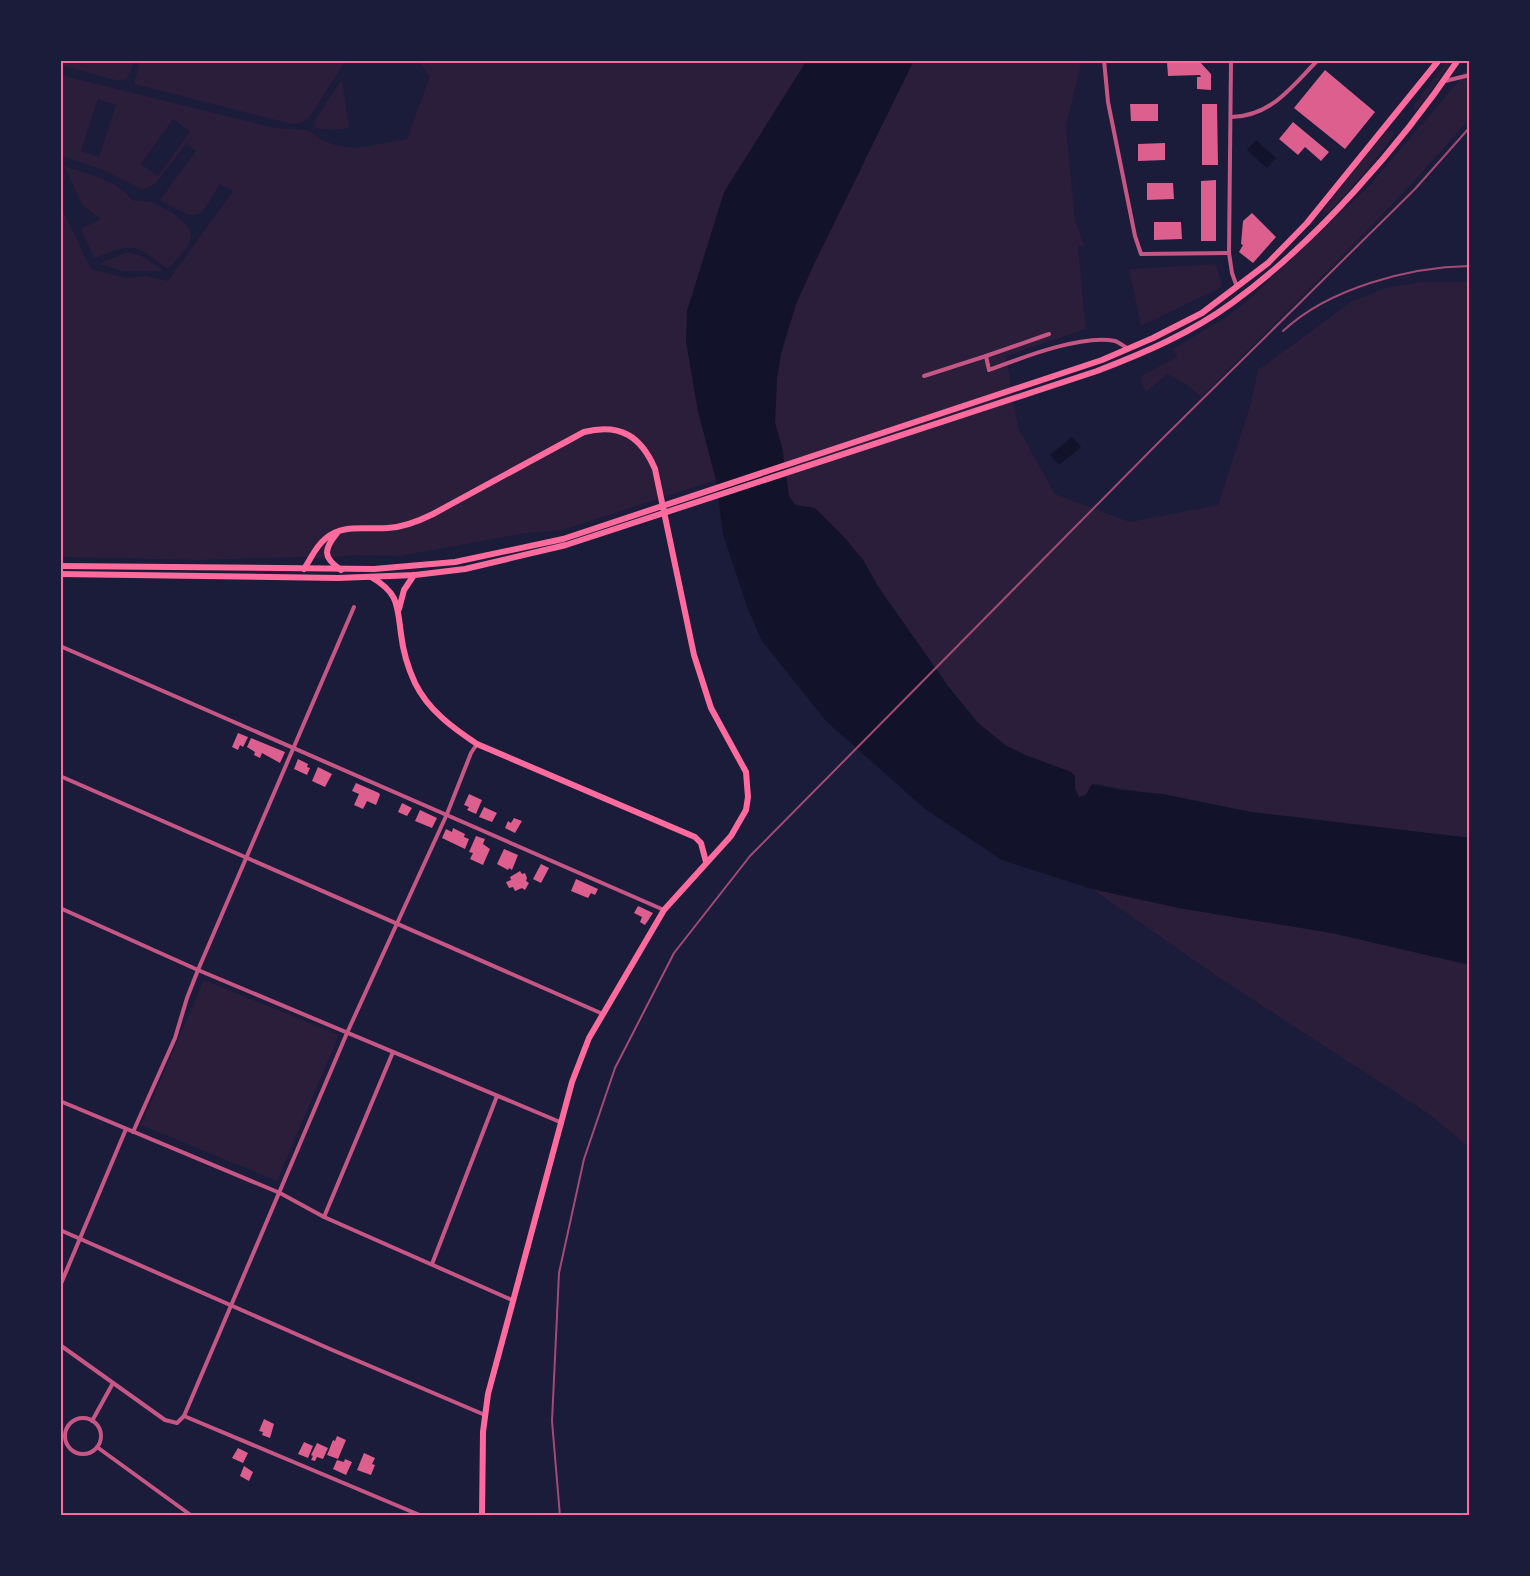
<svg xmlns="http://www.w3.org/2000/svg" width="1530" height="1576" viewBox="0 0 1530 1576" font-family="Jost,sans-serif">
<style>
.green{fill:#2a1e3b;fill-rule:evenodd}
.water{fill:#12122b}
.building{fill:#dd5f8e}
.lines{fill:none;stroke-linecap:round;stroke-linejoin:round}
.minor{stroke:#c65784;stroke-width:4}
.secondary{stroke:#ff6b9d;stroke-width:6}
.rail{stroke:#a44b75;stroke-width:2}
.neatline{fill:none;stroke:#ff6b9d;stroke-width:2}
</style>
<rect width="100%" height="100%" fill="#1b1b3a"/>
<g class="green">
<polygon points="60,60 133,60 131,71 126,79 119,81 60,65"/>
<polygon points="140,60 346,60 309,118 301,123 292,124 134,84"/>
<path d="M418,60H807L796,79L686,341L698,411L716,480L563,530L527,533L400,556L353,555L321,559L303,557L198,560L60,557V205L91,269L127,278L146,276L168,281L233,191L220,184C196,223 200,222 160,200L196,151L186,144L155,184L143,190L103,170L60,155V75L275,128L307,130L322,140L335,145L355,148L407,139L430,76ZM98,99L116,105L99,157L81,151ZM173,119L190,131L158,176L141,164Z"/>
<path d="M914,60H1082L1066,126L1075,221L1084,245L1078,246L1086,329L1006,356L1018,428L1055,494L1130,522L1218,505L1251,403L1258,370L1351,302L1385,288L1421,282H1470V838L1251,812L1097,784L1090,787L1086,795L1079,797L1075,789V776L1071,772L1025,755L1005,745L978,723L948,686L879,588L863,560L811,507C800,507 794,506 789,496L782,447L775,424L777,378L781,354L796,304L815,262Z"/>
<polygon points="1448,60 1452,60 1418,109 1414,110 1414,105"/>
<path d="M1470,60V118C1386,216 1292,306 1201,397L1189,386L1167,374L1146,392L1142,385L1141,376L1177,357L1173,349L1223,319L1245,303L1369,186L1459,81Z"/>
<polygon points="342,79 349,128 335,130 315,128 313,126 314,122"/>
<path d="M1388,131H1393L1394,135C1374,162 1352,188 1329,212H1325L1324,209L1357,166Z"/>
<path d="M64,166C88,174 117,180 132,200C139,202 145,200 151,202C164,207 194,223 191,238C189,249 175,260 168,269C132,243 136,243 94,258L81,229L101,219L83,206Z"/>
<polygon points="127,252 140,255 164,271 123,271 99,264"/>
<polygon points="1216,264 1222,287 1141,326 1129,269"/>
<polygon points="1092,889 1179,908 1332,933 1470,965 1470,1148 1429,1114 1221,979"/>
<polygon points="204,980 339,1035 277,1181 141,1125"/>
</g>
<g class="water">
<polygon points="807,60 914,60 815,262 796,304 781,353 777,378 775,423 782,447 789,496 795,505 815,508 845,538 863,560 879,588 948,686 978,723 1005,745 1025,755 1071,772 1075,776 1075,789 1079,797 1086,795 1092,784 1120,790 1163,794 1251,812 1470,838 1470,965 1332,933 1179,908 1092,889 1002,860 925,809 826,721 762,641 748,609 723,534 716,480 698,411 686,341 687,311 724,192"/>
<polygon points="1256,140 1276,158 1267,168 1247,150"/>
<polygon points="1072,437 1081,447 1059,465 1050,455"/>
</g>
<g class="building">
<polygon points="1199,61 1211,74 1211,90 1197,89 1197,77 1201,77 1200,75 1168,76 1167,62"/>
<polygon points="1325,70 1375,112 1345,149 1294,108"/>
<polygon points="1130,104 1158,104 1158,121 1131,121"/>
<polygon points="1202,104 1217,104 1218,165 1202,165"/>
<polygon points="1293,122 1329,152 1321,161 1305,147 1298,155 1279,139"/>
<polygon points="1165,143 1165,160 1138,161 1138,144"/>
<polygon points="1216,180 1216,241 1201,241 1201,181"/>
<polygon points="1147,183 1173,183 1174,199 1147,200"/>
<polygon points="1252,213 1276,237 1253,263 1239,252 1243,245 1241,244 1243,221"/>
<polygon points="1154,222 1181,222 1182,239 1154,240"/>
<polygon points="238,733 248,737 243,747 240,745 238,750 232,747"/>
<polygon points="251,738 285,752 280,763 262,753 260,758 254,755 255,752 247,747"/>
<polygon points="298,759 308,764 307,767 310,768 307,775 294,769"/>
<polygon points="318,767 332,774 325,787 312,781"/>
<polygon points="356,783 379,793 380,795 376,805 367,801 363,809 354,805 359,794 352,791"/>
<polygon points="469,794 482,800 476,814 467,810 469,807 464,805"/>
<polygon points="402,803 412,808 407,816 398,812"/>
<polygon points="484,807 497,813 492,822 479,817"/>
<polygon points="420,810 437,818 432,828 415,821"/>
<polygon points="514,818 522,821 515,833 505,828 508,821 511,823"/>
<polygon points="453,828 465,834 464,837 469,839 465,849 442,838 446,829 452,832"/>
<polygon points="476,836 485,839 483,844 490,849 483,865 470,859 473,853 469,852"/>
<polygon points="504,849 518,855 512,870 509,868 508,870 497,864"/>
<polygon points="541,864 549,868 541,883 533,879"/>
<polygon points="520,871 522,874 525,873 527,878 526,881 529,883 525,890 522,888 515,891 513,887 509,888 506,882 511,880 510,877"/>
<polygon points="576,879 598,889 595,895 591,893 588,898 571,891"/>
<polygon points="638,906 653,913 645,925 640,922 642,917 634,913"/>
<polygon points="264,1419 274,1424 270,1438 262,1435 263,1432 259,1431"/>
<polygon points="337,1436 346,1440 338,1459 327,1455 333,1440 335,1441"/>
<polygon points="304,1442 313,1446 308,1458 298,1454"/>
<polygon points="317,1443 328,1448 323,1459 317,1457 315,1461 311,1460 313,1456 311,1455"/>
<polygon points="238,1448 248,1453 243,1463 232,1458"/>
<polygon points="364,1453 375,1458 372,1464 375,1465 371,1475 357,1470"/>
<polygon points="345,1459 352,1462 346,1475 333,1469 337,1460 344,1462"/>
<polygon points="244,1466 253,1472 249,1481 240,1476"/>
</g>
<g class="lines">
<g class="minor">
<polyline points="1104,60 1108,102 1135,236 1141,254 1229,253"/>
<polyline points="1231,60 1229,253 1232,273 1237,287"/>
<polyline points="1445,81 1470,75"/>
<path d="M1231,117C1272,116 1291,87 1318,60"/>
<path d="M1049,334L986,356L989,370C1021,358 1082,334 1115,341C1119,342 1123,346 1127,348"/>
<polyline points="924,376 986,356"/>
<polyline points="60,646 664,910"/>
<polyline points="60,776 603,1014"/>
<polyline points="60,908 198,970 560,1122"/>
<polyline points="60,1101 280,1193 324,1217 512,1300"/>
<polyline points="133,1132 175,1038 187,998 198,970 354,607"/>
<polyline points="324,1217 393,1052"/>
<polyline points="60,1230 330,1349 485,1415"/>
<polyline points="432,1264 497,1096"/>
<polyline points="60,1286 126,1129"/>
<polyline points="60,1345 165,1420 177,1423 184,1416 347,1033 447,814 471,753 477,744"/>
<polyline points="184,1416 422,1516"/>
<circle cx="83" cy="1436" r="18"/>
<polyline points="92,1421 113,1383"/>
<polyline points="97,1447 192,1516"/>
</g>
<g class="secondary">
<path d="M337,533C324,549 322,557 341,570"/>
<polyline points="60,566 374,569 455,562 563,539 1102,360 1153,338 1202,313 1268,263 1307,223 1439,60"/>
<path d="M304,569C311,559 315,547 325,539C343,523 366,530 388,528C404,527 419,521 433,514L584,432C620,423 641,436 655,469L694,655L711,708L746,772L748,797L746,810L731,836L664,910L589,1038L572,1082L488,1394L483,1432L482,1516"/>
<path d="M60,574L338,578L415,575L465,569L566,545L1097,371C1144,353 1191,333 1232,303C1316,242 1400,146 1458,60"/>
<path d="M371,577C399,593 397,605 401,634C403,651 408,668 415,683C428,710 453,728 477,744L695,837L701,843L706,862"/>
<polyline points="399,609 404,590 414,575"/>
</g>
<g class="rail">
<path d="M1283,331C1329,288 1409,267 1470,266"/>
<polyline points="560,1516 552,1421 559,1273 584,1159 615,1068 674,953 750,856 1163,438 1415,189 1470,127"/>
</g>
</g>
<rect width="1530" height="1576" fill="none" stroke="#1b1b3a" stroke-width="123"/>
<rect x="62" y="62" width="1406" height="1452" class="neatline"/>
</svg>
